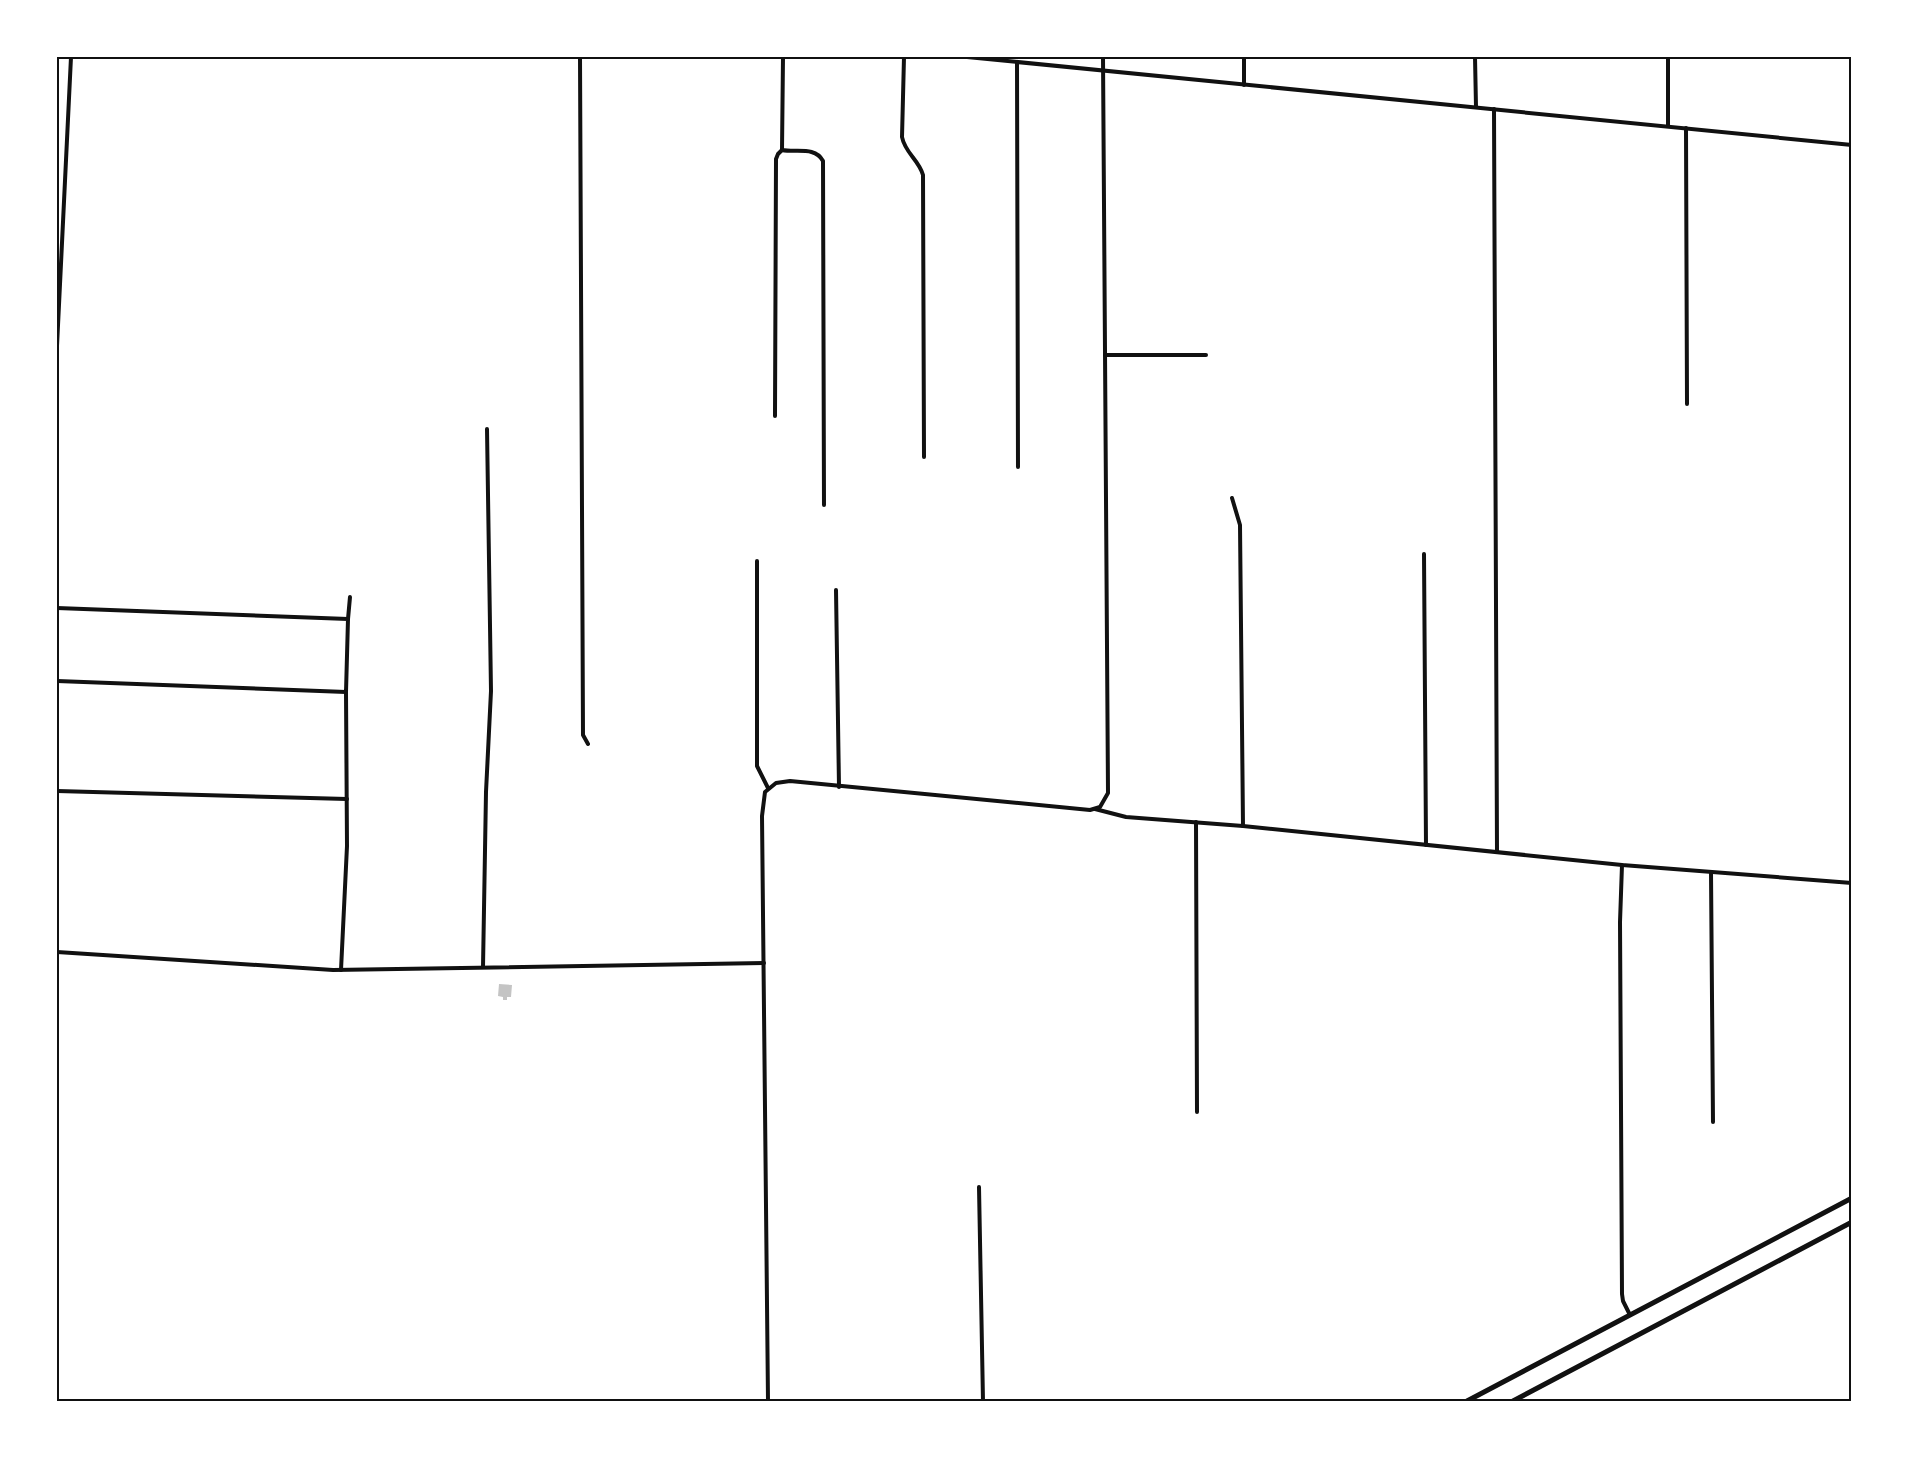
<svg xmlns="http://www.w3.org/2000/svg" width="1909" height="1458" viewBox="0 0 1909 1458" font-family="Figtree,sans-serif">
<style>
.building{fill:#c4c4c4}
.lines{fill:none;stroke-linecap:round;stroke-linejoin:round}
.minor{stroke:#111;stroke-width:4}
.primary{stroke:#111;stroke-width:5}
.neatline{fill:none;stroke:#111;stroke-width:2}
</style>
<rect width="100%" height="100%" fill="#fff"/>
<polygon class="building" points="499,984 512,985 511,997 507,997 507,1000 503,1000 503,997 498,996"/>
<g class="lines">
<g class="minor">
<polyline points="580,57 583,735 588,744"/>
<path d="M783,57L782,150C796,153 815,146 823,161L824,505"/>
<path d="M904,57L902,137C905,153 919,160 923,175L924,457"/>
<polyline points="967,57 1852,145"/>
<polyline points="1244,57 1244,85"/>
<polyline points="1475,57 1476,107"/>
<polyline points="1668,57 1668,126"/>
<polyline points="1017,62 1018,467"/>
<polyline points="1494,109 1497,852"/>
<polyline points="1686,128 1687,404"/>
<polyline points="57,346 71,57"/>
<polyline points="1105,355 1206,355"/>
<polyline points="775,416 776,159 778,154 782,150"/>
<polyline points="1232,498 1240,525 1243,826"/>
<polyline points="1424,554 1426,845"/>
<polyline points="757,561 757,766 768,788"/>
<polyline points="836,590 839,787"/>
<polyline points="57,608 348,619 346,692 57,681"/>
<polyline points="348,619 350,597"/>
<polyline points="57,791 347,799"/>
<polyline points="1095,809 1126,817 1243,826 1622,865 1852,883"/>
<polyline points="1196,822 1197,1112"/>
<polyline points="1622,865 1620,922 1622,1294 1623,1301 1630,1315"/>
<polyline points="1711,872 1713,1122"/>
<polyline points="57,952 333,970 764,963"/>
<polyline points="483,967 486,792 491,691 487,429"/>
<polyline points="341,970 347,846 346,692"/>
<polyline points="979,1187 983,1401"/>
<polyline points="768,1401 762,816 765,792 776,783 790,781 1090,810 1100,807 1108,793 1103,57"/>
</g>
<g class="primary">
<polyline points="1467,1401 1852,1198"/>
<polyline points="1513,1401 1852,1222"/>
</g>
</g>
<rect width="1909" height="1458" fill="none" stroke="#ffffff" stroke-width="117"/>
<rect x="58" y="58" width="1792" height="1342" class="neatline"/>
</svg>
